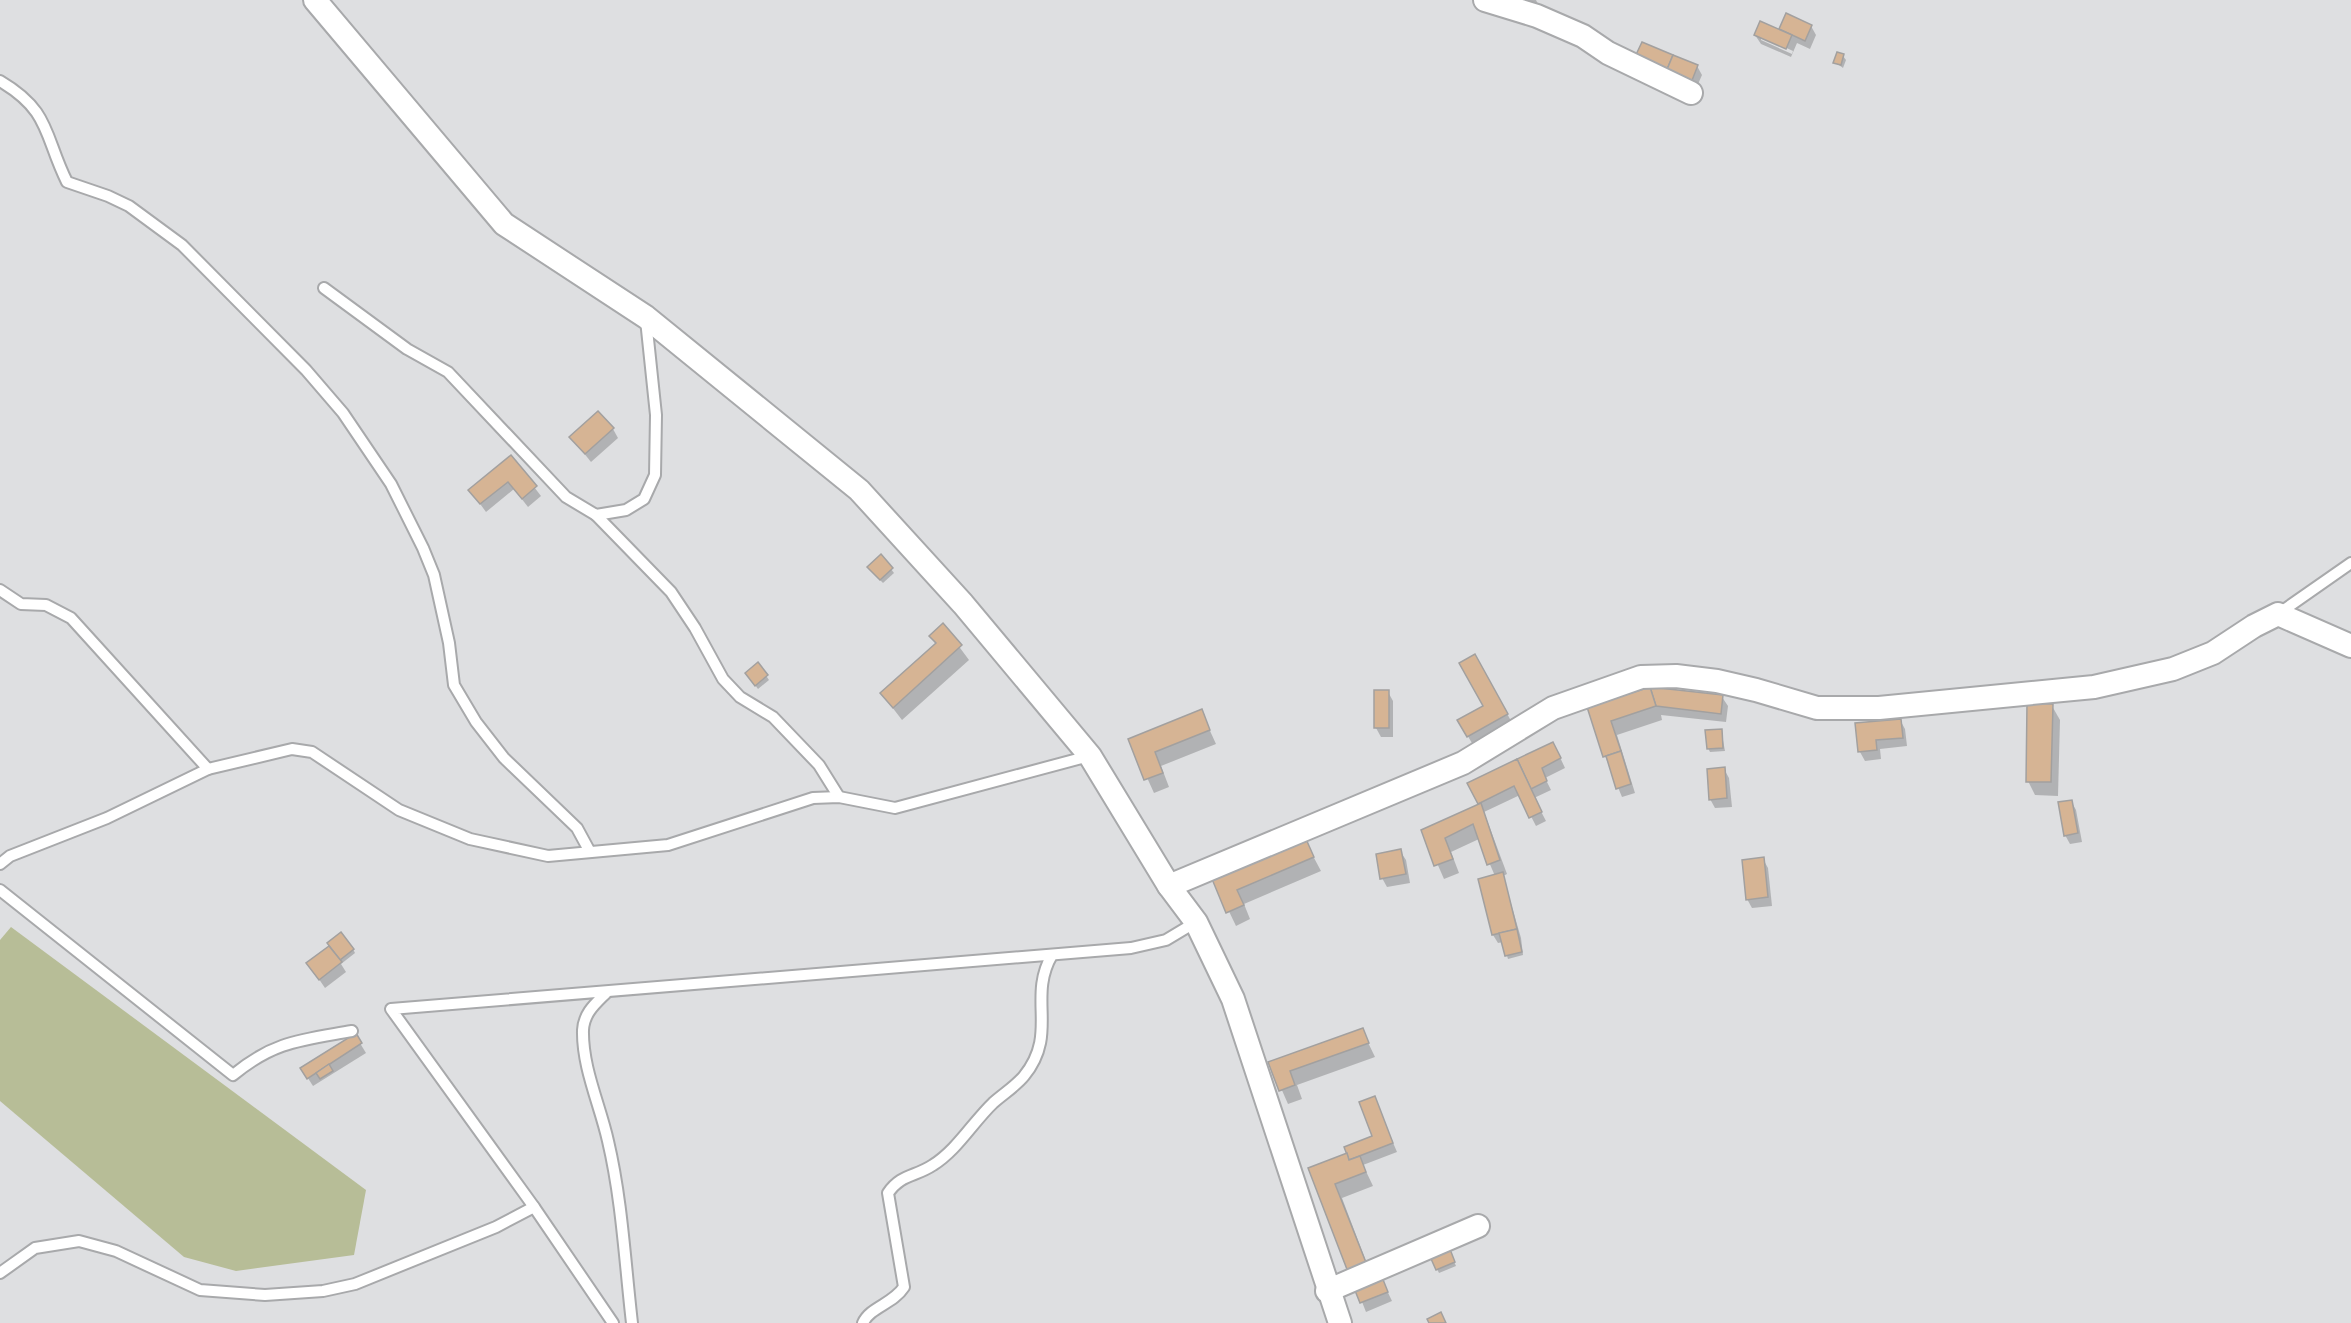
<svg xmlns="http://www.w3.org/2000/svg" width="2351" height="1323" viewBox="0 0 2351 1323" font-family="Raleway,sans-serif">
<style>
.green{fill:#b7bd97}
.shadow{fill:#0003;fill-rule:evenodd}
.building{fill:#d6b494;stroke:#a2a09f;stroke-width:1.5}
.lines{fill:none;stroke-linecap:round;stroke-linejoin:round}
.lane-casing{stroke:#a8a9ab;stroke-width:14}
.street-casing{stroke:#a8a9ab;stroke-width:26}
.lane{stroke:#fff;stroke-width:10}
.street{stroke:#fff;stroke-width:22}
</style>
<rect width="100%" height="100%" fill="#dedfe1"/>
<polygon class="green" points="11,927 366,1190 354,1255 236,1271 184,1257 0,1101 0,940"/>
<g class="shadow">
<polygon points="1488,0 1536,0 1538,4 1533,18"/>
<path d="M1787,15L1811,26L1816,35L1810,49L1797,43L1791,57L1761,44L1755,35L1779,31ZM1761,36L1793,51L1792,54L1761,40Z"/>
<polygon points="1642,44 1697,66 1702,75 1695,91 1640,70"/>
<polygon points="1843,56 1846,60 1843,68 1835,62"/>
<polygon points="613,429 618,438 591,462 571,437"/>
<polygon points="511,457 541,496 528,507 514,489 486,512 470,490"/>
<polygon points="881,556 894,573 883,583 871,571"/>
<polygon points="943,625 969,660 902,720 882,694 936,645 931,636"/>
<polygon points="1475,656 1515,728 1476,750 1459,721 1485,707"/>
<polygon points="758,664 769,680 758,689 749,677"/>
<polygon points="1388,692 1393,701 1393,737 1381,737 1376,728"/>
<polygon points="1722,697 1728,706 1726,722 1661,715 1662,720 1617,735 1635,793 1622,797 1605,756 1589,708"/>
<polygon points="2052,706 2060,720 2058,796 2035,795 2028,781"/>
<polygon points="1201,711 1216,744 1161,766 1169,787 1154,793 1130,740"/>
<polygon points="1900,720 1905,729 1907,746 1880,749 1881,759 1865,761 1860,752"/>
<polygon points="1721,730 1725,751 1710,752 1708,748"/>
<polygon points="1558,753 1565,768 1545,778 1551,790 1534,798 1546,821 1536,826 1520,795 1484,812 1507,874 1503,876 1521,938 1523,955 1508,959 1503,942 1498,943 1493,935 1495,876 1479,839 1451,852 1459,873 1444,879 1423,831 1480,805 1469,784"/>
<polygon points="1724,769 1729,778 1732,807 1715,808 1710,799"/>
<polygon points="2071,801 2076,810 2082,842 2070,844 2065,835"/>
<polygon points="1305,841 1321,871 1244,904 1250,919 1236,926 1214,880"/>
<polygon points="1400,851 1406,860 1410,883 1387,887 1382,878"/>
<polygon points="1763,859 1768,868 1772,906 1752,908 1747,899"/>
<polygon points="331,946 353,949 355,953 341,964 346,972 325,988 308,963"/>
<polygon points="1362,1030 1375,1057 1297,1085 1302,1099 1288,1104 1270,1063"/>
<polygon points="355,1035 366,1053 313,1086 302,1069"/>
<polygon points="1374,1098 1397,1152 1363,1165 1373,1186 1342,1198 1372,1277 1379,1274 1392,1301 1366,1312 1310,1169 1349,1154 1374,1137"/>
<polygon points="1449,1250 1456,1266 1439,1273 1437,1269"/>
</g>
<g class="building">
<polygon points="1786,13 1812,25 1805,41 1779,29"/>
<polygon points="1760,21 1792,35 1786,49 1754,35"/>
<polygon points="1642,42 1673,55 1665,74 1633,61"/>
<polygon points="1837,52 1844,54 1841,65 1833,63"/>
<polygon points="1673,55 1698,65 1691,83 1666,72"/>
<polygon points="598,411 614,428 585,454 569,437"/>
<polygon points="511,455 537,486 522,499 508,482 480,504 468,490"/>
<polygon points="881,554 893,568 880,580 867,567"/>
<polygon points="943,623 962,645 893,708 880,693 936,643 929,636"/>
<polygon points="1475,654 1508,714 1467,737 1457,720 1483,706 1459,663"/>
<polygon points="758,662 768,675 755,686 745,673"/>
<polygon points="1650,687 1723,695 1721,714 1656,706"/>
<polygon points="1650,687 1656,706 1611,721 1621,751 1603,757 1587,707"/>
<rect x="1374" y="690" width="15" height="38"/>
<polygon points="2027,703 2053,704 2051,782 2026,782"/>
<polygon points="1202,709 1210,730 1155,752 1163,773 1144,780 1128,739"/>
<polygon points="1901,719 1903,738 1876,740 1877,750 1858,752 1855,723"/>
<polygon points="1722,729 1723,748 1707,749 1705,730"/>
<polygon points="1553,742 1561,758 1542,768 1547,781 1531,789 1517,759"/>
<polygon points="1621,751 1631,784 1616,789 1606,756"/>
<polygon points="1517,759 1542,812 1529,818 1514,786 1478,804 1467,783"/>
<polygon points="1725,767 1727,798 1709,800 1707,769"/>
<polygon points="2072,800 2078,833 2064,836 2058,802"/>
<polygon points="1481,803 1500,860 1487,865 1473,824 1445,838 1453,859 1434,866 1421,830"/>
<polygon points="1306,839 1314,857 1237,890 1244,905 1226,913 1212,879"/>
<polygon points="1401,849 1406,874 1380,879 1376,854"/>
<polygon points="1764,857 1768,897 1746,900 1742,860"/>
<polygon points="1503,872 1517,929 1492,935 1478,879"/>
<polygon points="1517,929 1522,952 1505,956 1499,933"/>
<polygon points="341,932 354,949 340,960 327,943"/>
<polygon points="329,946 342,962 319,980 306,963"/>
<polygon points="1363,1028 1369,1043 1290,1071 1295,1085 1279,1091 1268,1062"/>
<polygon points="356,1033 362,1043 307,1079 300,1068"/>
<polygon points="329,1064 333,1071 320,1079 316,1073"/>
<polygon points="1375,1096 1393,1143 1349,1160 1344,1147 1372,1136 1359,1102"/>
<polygon points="1347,1153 1349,1160 1360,1156 1366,1172 1335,1184 1367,1265 1348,1272 1308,1168"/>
<polygon points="1448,1244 1455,1262 1436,1270 1428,1252"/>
<polygon points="1380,1272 1388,1292 1360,1303 1352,1283"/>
<polygon points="1441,1312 1446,1323 1429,1323 1427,1319"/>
</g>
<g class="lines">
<defs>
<g id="lane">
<path d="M0,81C51,111 44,136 67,182L108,196L129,206L182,245L306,370L343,413L391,484L423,548L434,575L449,643L454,685L476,722L504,758L577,828L590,852"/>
<polyline points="324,288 407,349 448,372 566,497 596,515 626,510 644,499 655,475 656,415 646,320"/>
<polyline points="596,515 671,592 695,628 723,679 740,697 773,717 819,765 839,797"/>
<polyline points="0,590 21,604 46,605 71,618 208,769 292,749 312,752 399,810 470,839 548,856 668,845 813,798 839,797 895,808 1089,756"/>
<polyline points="2278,614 2351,563"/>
<polyline points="0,864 10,856 107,818 208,769"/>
<path d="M0,890L233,1075C274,1041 302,1040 352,1031"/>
<path d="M606,993C595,1004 584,1013 583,1030C582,1067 600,1105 608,1141C622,1200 625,1263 632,1323"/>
<polyline points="0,1273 35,1248 79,1241 116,1251 200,1290 265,1295 323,1291 355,1284 496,1227 534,1207"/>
<polyline points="613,1323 534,1207 391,1009 1131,948 1166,940 1196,922"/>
<path d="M863,1323C870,1307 893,1304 904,1287L888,1193C901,1174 915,1177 933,1165C957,1150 973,1122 993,1103C1003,1094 1016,1086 1024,1076C1059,1033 1027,998 1052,955"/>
</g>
<g id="street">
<polyline points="315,0 504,224 646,317 859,490 963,604 1090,756 1169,886 1196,922 1233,999 1340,1323"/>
<polyline points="1485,0 1537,16 1583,36 1608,53 1691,93"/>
<polyline points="1169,886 1463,763 1553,708 1641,677 1676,676 1717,681 1756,690 1817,708 1879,708 2094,687 2173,669 2213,653 2254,626 2278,614 2351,646"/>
<polyline points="1327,1291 1478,1226"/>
</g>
</defs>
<use href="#lane" class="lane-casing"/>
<use href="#street" class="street-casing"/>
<use href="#lane" class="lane"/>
<use href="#street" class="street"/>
</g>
</svg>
